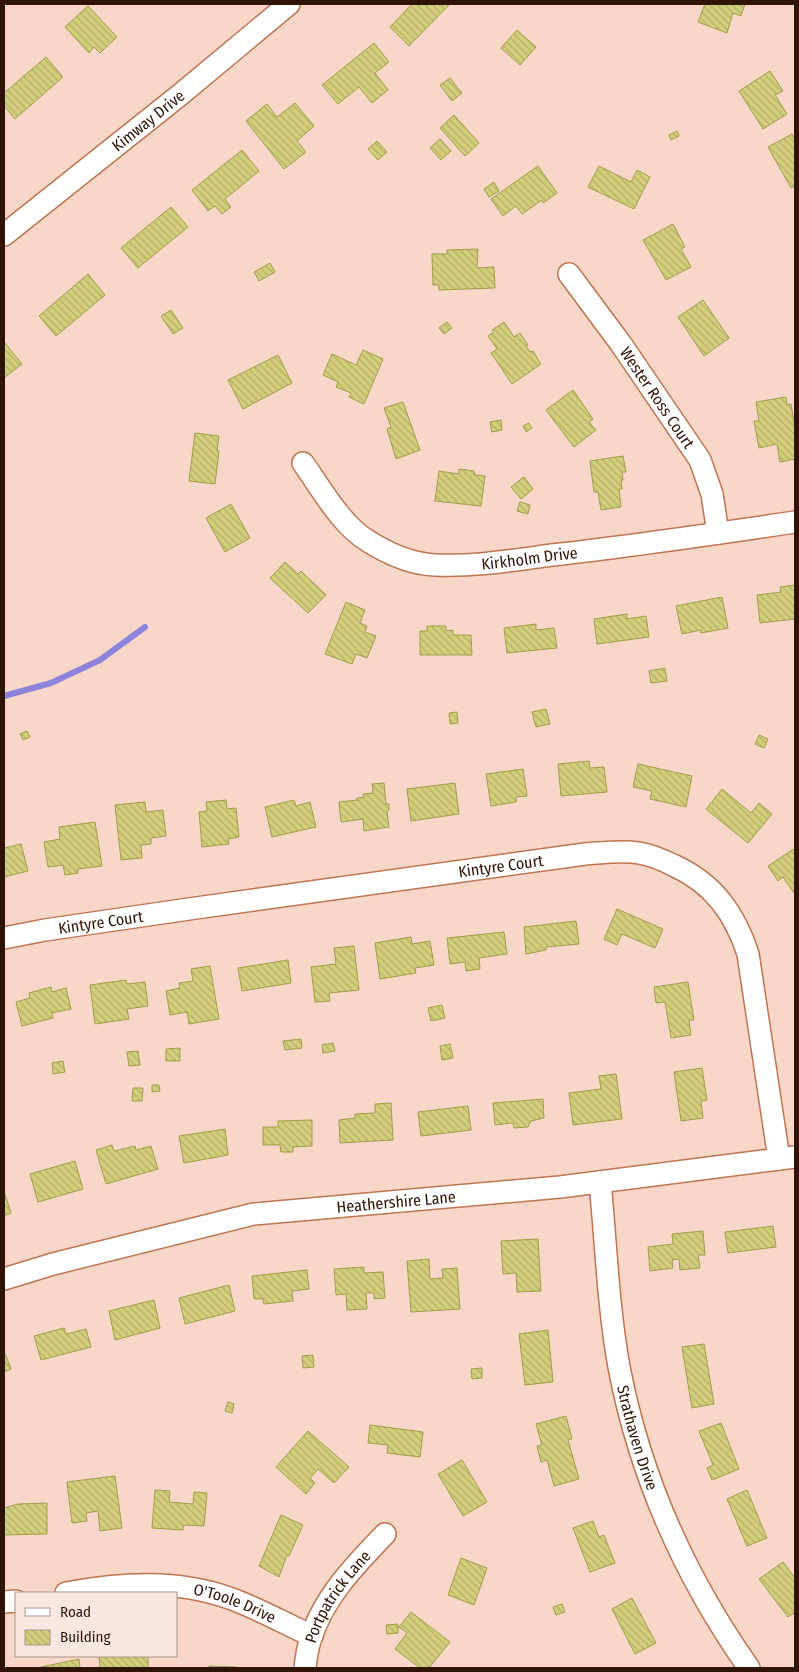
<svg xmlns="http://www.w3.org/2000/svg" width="799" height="1672" viewBox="0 0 799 1672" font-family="'Fira Sans Condensed',sans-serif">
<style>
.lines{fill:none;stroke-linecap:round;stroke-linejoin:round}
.stream{stroke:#8b83dc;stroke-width:6}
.building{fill:url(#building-back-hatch);stroke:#a19d4a}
.minor-casing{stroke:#be7551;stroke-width:24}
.minor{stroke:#fff;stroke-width:21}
.labels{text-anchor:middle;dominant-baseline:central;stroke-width:5;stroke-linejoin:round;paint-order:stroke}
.street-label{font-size:16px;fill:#2f1305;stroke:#f9e8e1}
</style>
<defs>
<pattern id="building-back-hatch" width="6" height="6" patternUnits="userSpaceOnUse" patternTransform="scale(1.25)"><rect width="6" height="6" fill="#d2ce7b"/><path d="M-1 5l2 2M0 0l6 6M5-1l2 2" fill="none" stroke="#b5b069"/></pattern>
</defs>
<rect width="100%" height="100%" fill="#f8d7c8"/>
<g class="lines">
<polyline class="stream" points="4,696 51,683 100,660 145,627"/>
</g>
<g class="building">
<polygon points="412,4 450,4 409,46 390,27"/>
<polygon points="705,4 745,4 741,16 733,13 727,33 698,22"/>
<polygon points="88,6 117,37 100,53 94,47 89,53 65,27"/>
<polygon points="517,30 536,47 520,65 501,48"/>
<polygon points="374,43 389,62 375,73 388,90 372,103 359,87 338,104 322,85"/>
<polygon points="46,57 63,77 15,119 4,106 4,93"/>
<polygon points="770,71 783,91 775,95 787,114 763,129 739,91"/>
<polygon points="450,78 462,93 452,101 440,85"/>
<polygon points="295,103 314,126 297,141 306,152 284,169 246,121 267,104 277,117"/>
<polygon points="454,115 479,143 465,156 440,128"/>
<polygon points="677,131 679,136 671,140 669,135"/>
<polygon points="792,134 795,139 795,186 791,188 768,147"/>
<polygon points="440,139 451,151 441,160 430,148"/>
<polygon points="377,141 387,152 378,160 368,149"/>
<polygon points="242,150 259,171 225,199 231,207 222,214 215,206 208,211 192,190"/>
<polygon points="538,166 557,193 543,203 542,200 522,214 516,206 503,216 491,199"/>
<polygon points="599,166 631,182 637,170 650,177 634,209 588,187"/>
<polygon points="494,182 499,191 489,197 484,189"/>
<polygon points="171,207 188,227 138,268 121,248"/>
<polygon points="673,224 685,247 681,249 691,267 666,280 643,240"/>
<polygon points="478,249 477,268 494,267 495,288 439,290 439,285 433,285 432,254 447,254 447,250"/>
<polygon points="270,263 275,272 259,281 254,272"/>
<polygon points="88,274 105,295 56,336 39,316"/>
<polygon points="703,300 729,338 704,356 678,317"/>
<polygon points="171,310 183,328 173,334 161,316"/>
<polygon points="447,322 452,328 444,334 439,328"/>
<polygon points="504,322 514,337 520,333 528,345 526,346 530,352 533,351 541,364 512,384 491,353 497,349 488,336 494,332 492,330"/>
<polygon points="5,343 22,364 4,378 4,344"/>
<polygon points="363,350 383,359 364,404 349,397 351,393 336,387 338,382 323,375 332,354 356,365"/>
<polygon points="278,355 292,383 243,409 228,380"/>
<polygon points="573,390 593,419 589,422 596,430 574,447 546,410"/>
<polygon points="786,397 787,405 791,404 795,428 795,459 780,462 777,444 759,448 754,421 759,421 756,402"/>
<polygon points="403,402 420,450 396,459 387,429 391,427 384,408"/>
<polygon points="501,420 502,430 492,432 490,422"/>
<polygon points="529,423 532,428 526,432 523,426"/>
<polygon points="195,433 219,436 217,451 219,451 215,484 189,481"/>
<polygon points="623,456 626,472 622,472 623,480 621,480 622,489 619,489 621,507 601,510 598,492 594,492 590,461"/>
<polygon points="459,469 474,471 475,475 485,476 481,506 435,501 439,471 459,474"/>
<polygon points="524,477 533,489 521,499 511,487"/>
<polygon points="520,502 530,505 528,514 517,511"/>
<polygon points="231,504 250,538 225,552 206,518"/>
<polygon points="285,562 298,574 301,571 326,595 308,613 270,578"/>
<polygon points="795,585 795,619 760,623 757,595 781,592 780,587"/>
<polygon points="722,597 728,628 701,633 701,630 682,634 676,606"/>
<polygon points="346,602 365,610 360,623 367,626 365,632 376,636 367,658 356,654 352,664 325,654"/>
<polygon points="627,614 627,619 646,616 649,637 597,644 594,619"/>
<polygon points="536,624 536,630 554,628 557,648 507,653 504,628"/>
<polygon points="427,626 446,626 446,631 453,630 453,635 471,635 472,655 420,655 420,631 427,631"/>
<polygon points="665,668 667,681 651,683 649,671"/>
<polygon points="546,709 550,724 536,727 532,712"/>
<polygon points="457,712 458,723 450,724 449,713"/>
<polygon points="27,731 30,737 23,740 20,734"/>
<polygon points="759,735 768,739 764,748 755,744"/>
<polygon points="589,761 590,768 604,767 607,792 561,796 558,764"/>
<polygon points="638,764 692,776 686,807 650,799 652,791 633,787"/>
<polygon points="523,769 527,796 516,797 516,802 491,806 486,774"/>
<polygon points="384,783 386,804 389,804 389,810 387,811 389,827 364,831 363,819 341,822 339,802 357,800 357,798 364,797 363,794 373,793 372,784"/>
<polygon points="455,783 459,814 411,821 407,789"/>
<polygon points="722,789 751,813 759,803 772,814 748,843 706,809"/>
<polygon points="226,800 227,809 236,808 239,837 228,839 229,844 202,847 199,812 207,811 206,802"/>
<polygon points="294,800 296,806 310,802 316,827 272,837 265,807"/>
<polygon points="145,802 146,812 163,810 166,836 151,838 151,844 141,845 142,858 121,860 115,805"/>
<polygon points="95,822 102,866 78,869 78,873 65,875 63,865 48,867 44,842 60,839 59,827"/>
<polygon points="4,841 5,848 21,844 28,871 4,877"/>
<polygon points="795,848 795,892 794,893 783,877 778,881 768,866"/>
<polygon points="617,909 663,929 655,948 622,934 617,945 604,939"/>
<polygon points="576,921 579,944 546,947 546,950 526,954 524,927"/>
<polygon points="504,932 507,954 479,958 480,969 466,971 465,962 450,964 447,938"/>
<polygon points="411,937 412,944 430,941 434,965 415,968 416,973 380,979 375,943"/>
<polygon points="354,946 359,990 329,993 330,1001 315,1002 311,967 336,964 334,948"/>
<polygon points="288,960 291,983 242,991 238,968"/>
<polygon points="210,966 219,1019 189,1024 187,1012 170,1015 166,991 180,988 179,983 193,981 191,969"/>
<polygon points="126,980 127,984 145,982 148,1006 127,1009 129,1019 95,1024 90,985"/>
<polygon points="688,982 694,1020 689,1020 691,1035 671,1038 665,1002 656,1003 654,987"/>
<polygon points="51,987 52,992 66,988 71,1009 52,1013 53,1018 22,1026 16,1002 30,998 29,993"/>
<polygon points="442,1005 445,1018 431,1021 428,1008"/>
<polygon points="301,1039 302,1048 285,1050 283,1041"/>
<polygon points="333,1043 335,1051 323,1053 322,1045"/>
<polygon points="450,1044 453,1058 442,1060 440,1046"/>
<polygon points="180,1048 180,1061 166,1061 166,1049"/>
<polygon points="138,1051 140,1065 129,1066 127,1052"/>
<polygon points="63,1061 65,1072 53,1074 52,1063"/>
<polygon points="702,1068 707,1100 701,1101 703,1118 681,1121 674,1072"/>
<polygon points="616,1074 622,1119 573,1125 569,1093 601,1089 599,1076"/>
<polygon points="152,1085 159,1085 160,1091 152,1092"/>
<polygon points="133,1088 143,1088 142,1101 132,1101"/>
<polygon points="543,1099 544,1118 531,1121 528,1127 514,1128 513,1123 495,1125 493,1103"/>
<polygon points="391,1103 393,1140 340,1143 339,1120 355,1118 355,1114 375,1113 375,1104"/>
<polygon points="468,1106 471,1130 421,1136 418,1112"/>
<polygon points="312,1120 312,1146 293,1147 293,1152 281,1152 280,1145 263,1145 263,1127 278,1127 278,1121"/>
<polygon points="225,1129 228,1155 184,1163 179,1136"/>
<polygon points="112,1145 114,1151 135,1146 136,1150 151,1146 158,1169 106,1184 96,1150"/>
<polygon points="75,1161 83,1189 38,1202 30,1174"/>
<polygon points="4,1191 11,1213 4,1216"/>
<polygon points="773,1226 776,1247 728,1253 725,1232"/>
<polygon points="703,1231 705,1255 698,1255 700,1268 680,1270 679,1259 672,1260 673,1268 650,1271 648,1247 673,1244 672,1234"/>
<polygon points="538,1239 541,1291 517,1292 516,1273 503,1274 501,1241"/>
<polygon points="429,1259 430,1279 443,1278 442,1269 457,1268 460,1309 411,1312 407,1261"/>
<polygon points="364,1267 364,1273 383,1272 385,1298 374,1299 374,1293 366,1293 367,1309 347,1310 346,1294 336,1295 334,1269"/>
<polygon points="307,1270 309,1289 292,1291 293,1301 264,1304 263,1299 254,1299 252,1276"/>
<polygon points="229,1285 235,1311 185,1324 179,1298"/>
<polygon points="154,1300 160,1328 115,1340 109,1311"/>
<polygon points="64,1328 66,1334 86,1329 91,1347 41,1360 34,1336"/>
<polygon points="548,1330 553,1382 525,1385 519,1334"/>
<polygon points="704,1344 714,1404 692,1408 682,1347"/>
<polygon points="4,1351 11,1369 4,1372"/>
<polygon points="313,1355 314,1367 303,1368 302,1356"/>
<polygon points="482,1368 482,1378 472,1379 471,1369"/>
<polygon points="228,1402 234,1404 232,1413 225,1411"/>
<polygon points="566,1416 572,1439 568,1440 579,1479 554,1486 547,1460 541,1462 537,1446 542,1445 536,1424"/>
<polygon points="721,1423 739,1469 712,1480 707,1468 713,1465 699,1431"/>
<polygon points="370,1425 423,1432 420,1457 387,1453 388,1445 368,1443"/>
<polygon points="308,1431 349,1467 334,1483 318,1469 310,1478 315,1483 306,1494 276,1467"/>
<polygon points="462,1460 487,1502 463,1516 438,1474"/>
<polygon points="115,1476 122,1528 100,1531 98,1511 86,1513 87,1521 72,1523 67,1482"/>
<polygon points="155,1490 170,1491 169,1502 193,1504 194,1492 207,1493 204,1526 183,1525 183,1530 152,1528"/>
<polygon points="747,1490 767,1538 747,1546 727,1499"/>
<polygon points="47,1503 47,1534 4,1535 4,1508 18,1504"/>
<polygon points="281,1515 303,1525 289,1556 287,1555 279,1577 259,1566"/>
<polygon points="593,1521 599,1537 604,1535 615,1563 590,1572 573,1528"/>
<polygon points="461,1558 487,1568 474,1605 448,1595"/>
<polygon points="783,1562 795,1578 795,1612 788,1617 759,1579"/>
<polygon points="632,1598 656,1643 635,1654 612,1609"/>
<polygon points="562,1604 565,1612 556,1615 553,1607"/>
<polygon points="411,1612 450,1642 429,1668 420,1668 395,1649 407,1633 399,1627"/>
<polygon points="398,1624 398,1633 387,1634 386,1625"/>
<polygon points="99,1656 148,1656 148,1668 100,1668"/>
<polygon points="79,1659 80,1668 42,1668 41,1667"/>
<polygon points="209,1666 236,1667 236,1668 209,1668"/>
</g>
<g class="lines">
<defs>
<g id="minor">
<path id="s1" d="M4,235L181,94L289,4"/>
<path id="s2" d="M569,274L621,344L700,460L712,494L718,533"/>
<path id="s3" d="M303,463C321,488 341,525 368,541C387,553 412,564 435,565C474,567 514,560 552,555C633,546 714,534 795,522"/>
<path id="s4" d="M4,938L45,930L189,909L585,854C602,853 621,850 639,853C652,855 663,860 675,866C714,884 735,914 748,954L779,1159"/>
<path id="s5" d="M600,1182C606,1243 608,1306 619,1367C640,1477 685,1577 749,1668"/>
<path id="s6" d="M4,1279L53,1264L254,1214L560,1187L795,1157"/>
<path id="s7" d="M66,1593C121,1583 178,1579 232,1599C259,1609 286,1624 312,1636"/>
<polyline points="4,1602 16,1601"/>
<path id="s8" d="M305,1668C306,1659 307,1650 310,1641C322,1599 355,1565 385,1534"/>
</g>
</defs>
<use href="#minor" class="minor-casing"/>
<use href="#minor" class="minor"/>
</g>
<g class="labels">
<g class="street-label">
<text stroke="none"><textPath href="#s1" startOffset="184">Kimway Drive</textPath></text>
<text stroke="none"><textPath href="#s2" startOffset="152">Wester Ross Court</textPath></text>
<text stroke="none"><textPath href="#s3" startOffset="269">Kirkholm Drive</textPath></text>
<text stroke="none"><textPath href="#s4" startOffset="502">Kintyre Court</textPath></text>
<text stroke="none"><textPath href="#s4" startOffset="98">Kintyre Court</textPath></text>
<text stroke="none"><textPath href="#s6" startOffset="401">Heathershire Lane</textPath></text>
<text stroke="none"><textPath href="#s5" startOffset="259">Strathaven Drive</textPath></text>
<text stroke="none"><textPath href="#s8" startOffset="80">Portpatrick Lane</textPath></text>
<text stroke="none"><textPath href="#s7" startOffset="172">O'Toole Drive</textPath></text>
</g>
</g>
<rect width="799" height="1672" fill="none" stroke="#2f1305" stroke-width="10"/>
<rect x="15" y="1592" width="162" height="65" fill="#f9e8e1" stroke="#a89389"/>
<rect x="25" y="1608" width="25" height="8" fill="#ffffff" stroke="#a89389"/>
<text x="60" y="1617" font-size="15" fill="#2f1305">Road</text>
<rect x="25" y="1630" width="25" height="15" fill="url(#building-back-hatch)" stroke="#a89389"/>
<text x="60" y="1642" font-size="15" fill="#2f1305">Building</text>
</svg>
